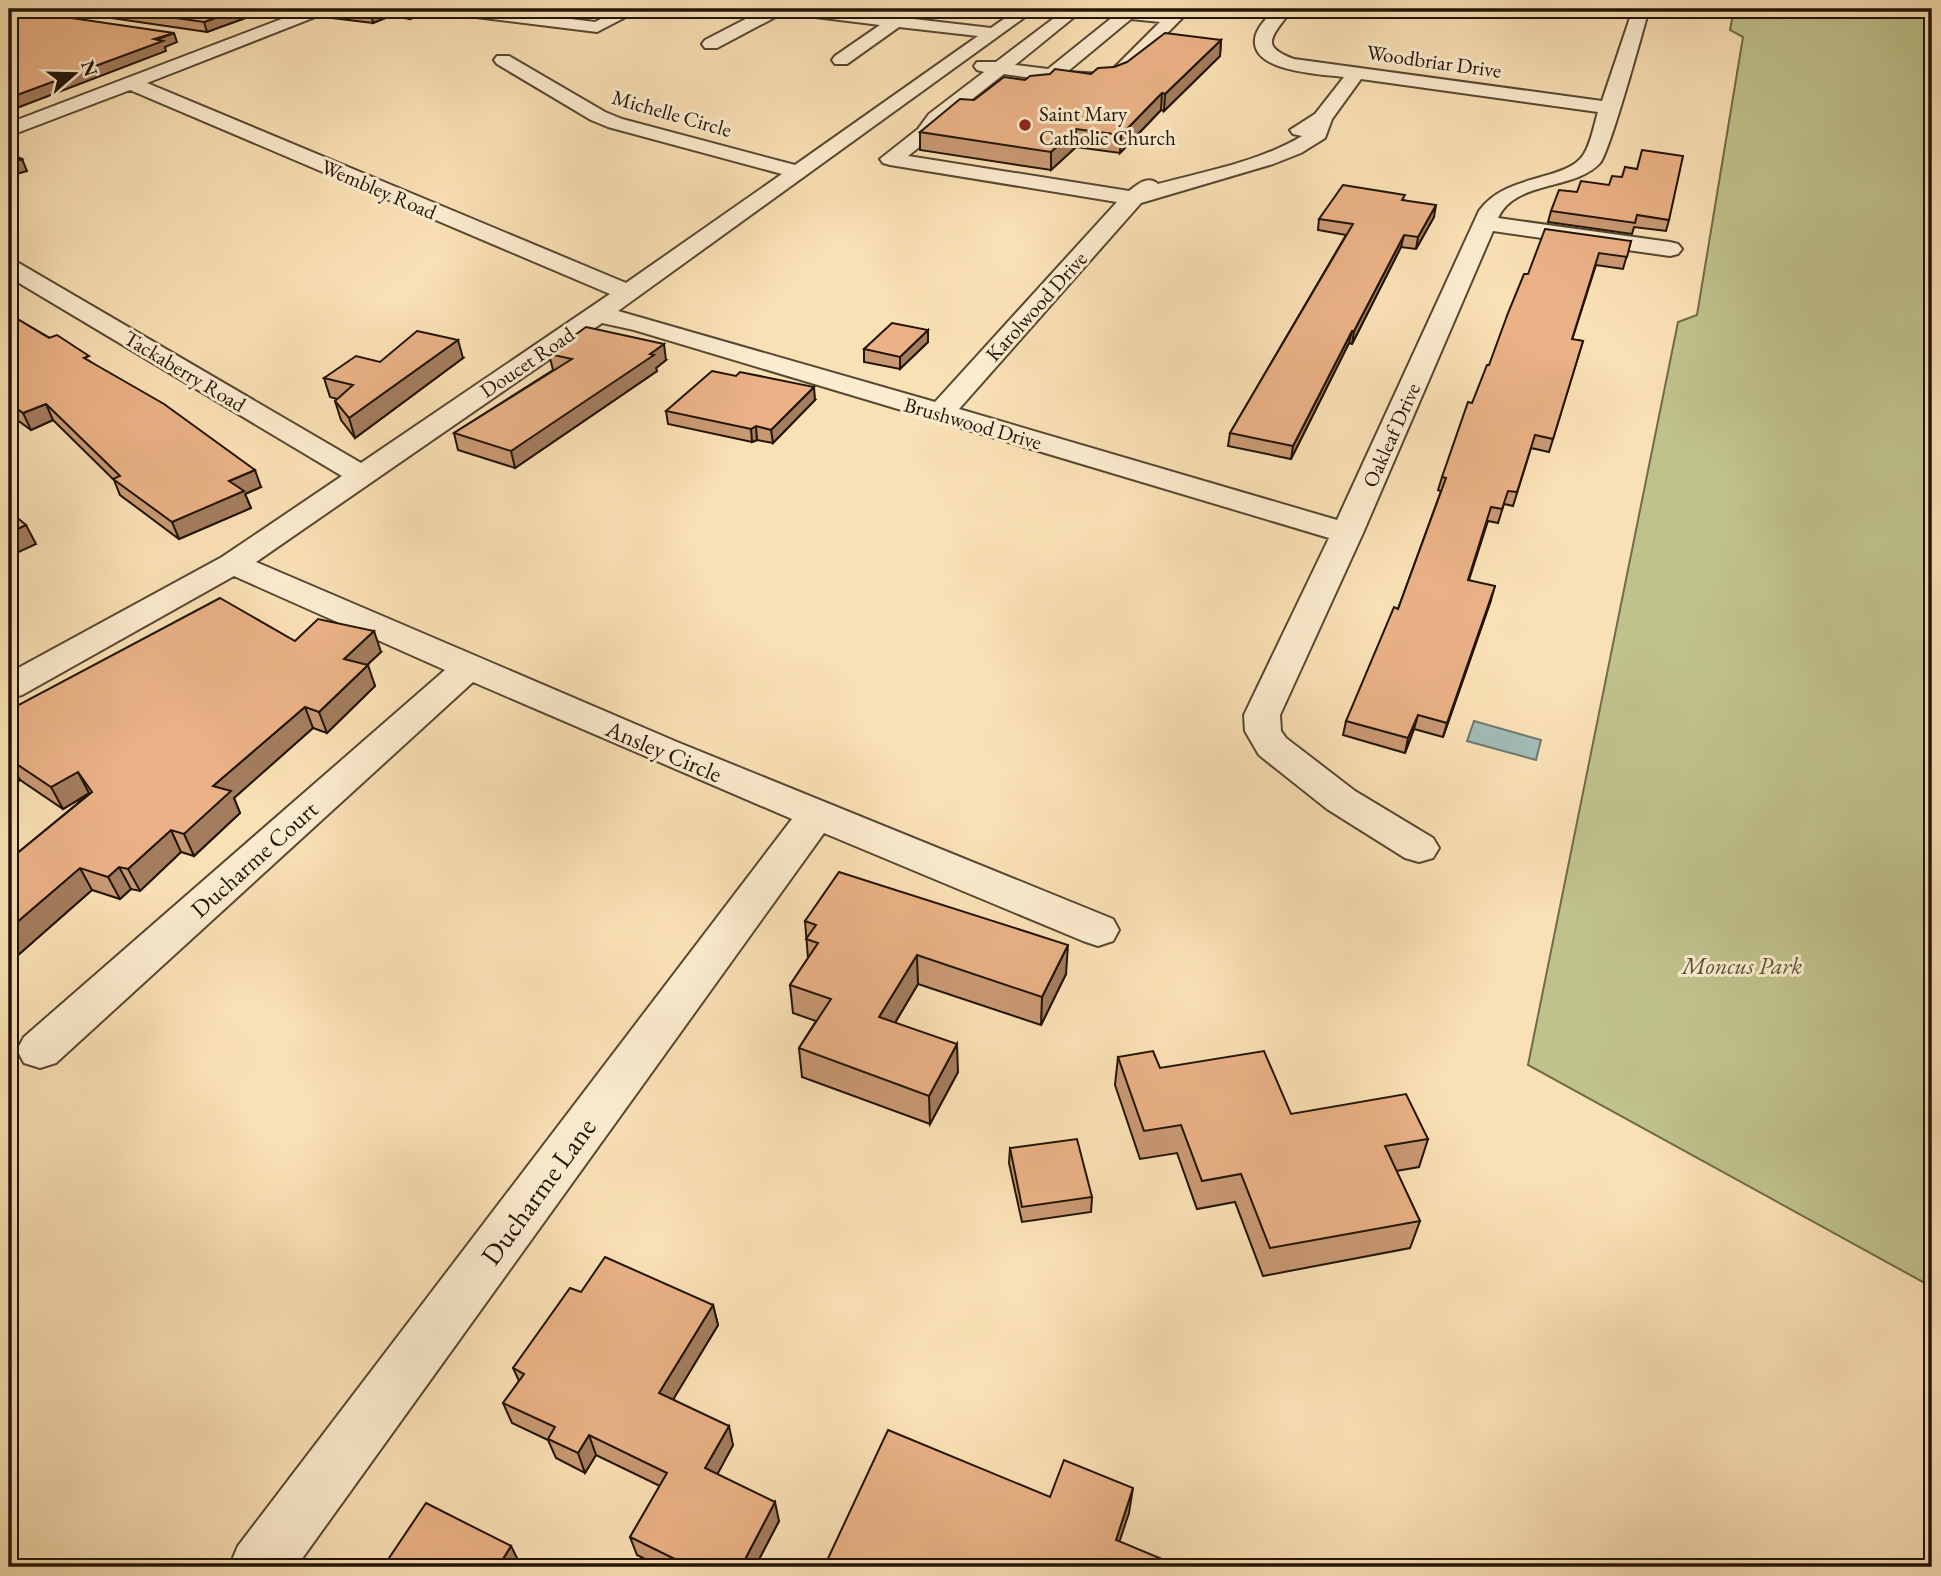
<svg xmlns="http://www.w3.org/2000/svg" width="1941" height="1576" viewBox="0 0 1941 1576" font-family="'EB Garamond',serif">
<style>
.green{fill:#c0c28c;stroke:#706b49;stroke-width:2}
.water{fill:#a1bcb6;stroke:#6e7970;stroke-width:2}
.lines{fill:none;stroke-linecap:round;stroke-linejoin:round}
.minor-casing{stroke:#574732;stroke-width:4}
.minor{fill:#fceccf;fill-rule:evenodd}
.wall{fill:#c99973;stroke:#211406;stroke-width:2}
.shaded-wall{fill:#a47d5e;stroke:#211406;stroke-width:2}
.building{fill:#eab286;stroke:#211406;stroke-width:2}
.poi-dot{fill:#8f2418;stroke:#fceccf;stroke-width:2.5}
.labels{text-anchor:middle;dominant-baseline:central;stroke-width:6;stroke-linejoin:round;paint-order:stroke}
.far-street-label{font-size:21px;fill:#211406;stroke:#fceccf}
.far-poi-label{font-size:21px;fill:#211406;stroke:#fceccf;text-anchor:start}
.street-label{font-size:24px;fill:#211406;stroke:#fceccf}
.park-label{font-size:24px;font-style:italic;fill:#595135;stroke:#fceccf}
.near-street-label{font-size:28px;fill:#211406;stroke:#fceccf}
</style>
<rect width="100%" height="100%" fill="#fae1b5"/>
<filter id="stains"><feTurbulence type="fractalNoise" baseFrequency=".00286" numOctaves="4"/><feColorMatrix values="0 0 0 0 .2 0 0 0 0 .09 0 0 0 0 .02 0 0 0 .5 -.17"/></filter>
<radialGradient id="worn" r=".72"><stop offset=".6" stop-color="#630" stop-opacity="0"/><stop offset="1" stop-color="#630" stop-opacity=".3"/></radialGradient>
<polygon class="green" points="1734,9 1932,9 1932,1287 1528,1065 1678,322 1697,315 1743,37 1730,30"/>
<polygon class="water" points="1474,721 1541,740 1536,760 1467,741"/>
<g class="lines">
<defs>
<g id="minor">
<polygon points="64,9 88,9 86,12 9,37 9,27"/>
<path d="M308,9H330L328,12L147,83L626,283L782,174L608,127L591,120L497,64L494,60L497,56H509L605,112L622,119L795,165L978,36L899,27L847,64H835L832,60L835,56L880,25L783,13L717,48H705L702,44L705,40L765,9H828L991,28L1018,9H1036L618,311L935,402L1117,202L890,165L883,163L880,159L918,129L929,114L984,72L977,70L974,66L977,62H996L1066,9H1084L1015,65L1048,69L1114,16L1096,13L1095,9H1131L1169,14L1174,9H1191L1129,72H1117L1114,68L1160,22L1131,19L1067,72L1103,74L1106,78L1103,82L1078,85L1004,74L943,122L932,137L908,156L1129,191C1138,184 1148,175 1158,184C1206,171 1259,162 1302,136L1293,134L1290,130L1315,114L1344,77C1321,74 1251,72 1255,39C1256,28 1269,14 1278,9H1287L1289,13C1272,37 1259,46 1294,59L1602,101L1633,9H1649C1643,30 1610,152 1600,163C1574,191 1515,180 1498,218L1670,242L1678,244L1682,249L1678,254L1670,256L1493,231L1363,533L1280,715L1281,731L1286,738L1355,791L1433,838L1439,848L1433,858L1419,862L1405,858L1327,809L1259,755L1245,731L1244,715L1329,538L634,330L602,323L256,562L677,742L1113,919L1119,930L1113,941L1098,946L1083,941L824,833L296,1567H229L238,1546L792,819L473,682L56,1063L40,1068L24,1063L17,1050L24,1037L445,670L234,576L22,695L9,698V673L222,557L342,476L9,277V260L17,262L361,463L610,294L130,90L9,136V123ZM1361,79L1598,112C1594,125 1591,143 1584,154C1567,182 1505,173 1479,211L1337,520L959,409L1141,203L1273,164L1301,153L1325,138L1332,119Z"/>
<polygon points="470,9 491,9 595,22 621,9 641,9 597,32 476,17 470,15 468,12"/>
</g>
</defs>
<use href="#minor" class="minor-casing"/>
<use href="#minor" class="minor"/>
</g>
<g class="wall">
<polygon points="50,9 270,9 207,32"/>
<polygon points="270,9 302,9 293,12"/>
<polygon points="322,9 434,9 410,19 390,16 373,23 324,17"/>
<polygon points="1221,40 1220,56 1164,111 1161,110 1120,153 1076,147 1051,170 920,150 920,132 974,100 1025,80 1091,74 1114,67"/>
<polygon points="1609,185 1669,220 1666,231 1634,227 1632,234 1548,222 1551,211 1577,192"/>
<polygon points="1404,200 1434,217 1416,249 1401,247 1352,344 1349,343 1291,459 1228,446 1230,433 1346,235 1318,230 1319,219"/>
<polygon points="1631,241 1623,269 1596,265 1572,340 1583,341 1549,452 1531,448 1513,506 1504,504 1498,523 1488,521 1469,580 1491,600 1443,737 1414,729 1405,753 1343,735 1346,721 1398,609 1441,491 1438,490 1442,477 1528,274"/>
<polygon points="9,314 91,362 261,487 245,494 251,508 179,539 120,495 114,480 53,420 31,430 9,414"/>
<polygon points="928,330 928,342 900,369 864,362 864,349"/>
<polygon points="549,354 666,360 656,368 657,371 515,468 458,450 454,433 553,370"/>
<polygon points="463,358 355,438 341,420 335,401 337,399 330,397 324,378 380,362"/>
<polygon points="815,400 773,443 757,440 752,442 668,424 666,411"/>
<polygon points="295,641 381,652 367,665 375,686 327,733 313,728 234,798 240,813 194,856 181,852 140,891 131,889 120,899 92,890 9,963 9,860 89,794 63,809 20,780 9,786 9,710"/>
<polygon points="805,921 1066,974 1041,1025 918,984 895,1023 958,1072 930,1124 802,1077 799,1048 816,1021 793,1013 790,985 808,958"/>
<polygon points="1118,1057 1160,1068 1291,1114 1428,1139 1419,1167 1396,1171 1420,1221 1410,1248 1263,1276 1235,1202 1197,1209 1177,1153 1140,1159 1115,1085"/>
<polygon points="1010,1148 1092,1197 1091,1212 1022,1222 1009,1163"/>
<polygon points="581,1292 713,1305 718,1325 673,1399 733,1445 717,1474 779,1521 755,1567 661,1567 637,1555 630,1537 660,1486 596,1455 585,1473 556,1458 548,1440 512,1423 503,1403 519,1381 513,1368"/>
</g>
<g class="shaded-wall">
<polygon points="241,9 270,9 207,32 204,22"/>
<polygon points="292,9 302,9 293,12"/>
<polygon points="382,9 389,9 390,16 373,23 371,13"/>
<polygon points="408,9 434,9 410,19"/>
<polygon points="174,33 177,42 165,47 166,51 9,111 9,98"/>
<polygon points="1221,40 1220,56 1164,111 1165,94"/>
<polygon points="1162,93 1161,110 1120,153 1121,135"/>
<polygon points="1076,129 1076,147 1051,170 1051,152"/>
<polygon points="22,159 27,171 9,176 9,163"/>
<polygon points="1436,205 1434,217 1416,249 1418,237"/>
<polygon points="1404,235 1401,247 1352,344 1354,331"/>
<polygon points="928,330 928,342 900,369 900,357"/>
<polygon points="1352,331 1349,343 1291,459 1293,446"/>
<polygon points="458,340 463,358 355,438 349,418"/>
<polygon points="664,344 666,360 656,368 657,371 515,468 511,451"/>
<polygon points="814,387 815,400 773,443 771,430"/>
<polygon points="46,404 53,420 31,430 23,413"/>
<polygon points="756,426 757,440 752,442 751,429"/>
<polygon points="255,470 261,487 245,494 251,508 179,539 172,522 229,481"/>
<polygon points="26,525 36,544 14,554 16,560 9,563 9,533"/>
<polygon points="1495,586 1491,600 1443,737 1447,723"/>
<polygon points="374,631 381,652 351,680 344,659"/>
<polygon points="368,665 375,686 327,733 319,712"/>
<polygon points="305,707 313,728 234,798 240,813 194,856 184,834 213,786"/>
<polygon points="1418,715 1414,729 1405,753 1408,738"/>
<polygon points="9,760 20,780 9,786"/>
<polygon points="78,772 89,793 63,809 51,787"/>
<polygon points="171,830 181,852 140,891 128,869"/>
<polygon points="119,867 131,889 120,899 108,877"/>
<polygon points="80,868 92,890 9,963 9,929"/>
<polygon points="1068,945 1066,974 1041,1025 1042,997"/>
<polygon points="917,955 918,984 881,1046 879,1017"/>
<polygon points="957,1044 958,1072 930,1124 929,1096"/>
<polygon points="713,1305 718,1325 665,1413 659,1393"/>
<polygon points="729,1426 733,1445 710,1488 705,1468"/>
<polygon points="589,1435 596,1455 585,1473 578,1453"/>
<polygon points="1133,1488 1129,1513 1112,1564 1116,1540"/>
<polygon points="775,1502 779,1521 755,1567 741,1567"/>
<polygon points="511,1546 520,1564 518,1567 498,1567"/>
</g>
<g class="building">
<polygon points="9,9 10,9 174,33 154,39 163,41 9,98"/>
<polygon points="113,9 241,9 204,22"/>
<polygon points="335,9 382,9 371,13"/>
<polygon points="1165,33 1221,40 1165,94 1162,93 1121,135 1076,129 1051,152 920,132 960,99 974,100 1004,77 1025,80 1030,76 1050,74 1055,69 1091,74 1098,68 1114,67 1127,62"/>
<polygon points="1642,150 1683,156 1669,220 1637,215 1635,223 1551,211 1559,190 1577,192 1581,181 1609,185 1612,176 1622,177 1625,167 1637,169"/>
<polygon points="9,153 22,159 9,163"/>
<polygon points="1343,185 1405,195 1402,200 1436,205 1418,237 1404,235 1354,331 1352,331 1293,446 1230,433 1353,224 1319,219"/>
<polygon points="1545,229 1631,241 1627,257 1599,253 1572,339 1583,341 1553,439 1535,435 1517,492 1508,491 1502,509 1491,507 1468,580 1495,586 1447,723 1418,715 1408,738 1346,721 1394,607 1398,609 1446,478 1442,477 1468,402 1472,403 1487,365 1489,365 1508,313 1524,274 1528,274"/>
<polygon points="9,314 49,338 57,335 89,356 84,358 164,404 255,470 229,481 244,491 172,522 113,479 120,476 46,404 23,413 9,403"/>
<polygon points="892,323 928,330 900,357 864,349"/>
<polygon points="586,327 664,344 650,354 654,355 511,451 454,433 572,359 549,354"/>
<polygon points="417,331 458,340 349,418 335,401 353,385 324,378 356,356 380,362"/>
<polygon points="712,371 736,376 740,372 814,387 771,430 756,426 751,429 666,411"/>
<polygon points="9,511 26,525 9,533"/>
<polygon points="220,598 295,641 318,619 374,631 344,659 368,665 319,712 305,707 213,786 231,791 184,834 171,830 128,869 119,867 108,877 80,868 9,929 9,860 92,792 78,772 51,787 9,759 9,710"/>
<polygon points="839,872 1068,945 1042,997 917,955 879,1017 957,1044 929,1096 799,1048 831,999 790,985 818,943 806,939 816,925 805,921"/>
<polygon points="1153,1051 1160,1068 1264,1051 1291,1114 1406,1094 1428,1139 1385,1146 1420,1221 1270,1248 1241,1174 1202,1181 1181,1125 1144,1131 1118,1057"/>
<polygon points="1077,1139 1092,1197 1022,1207 1010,1148"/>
<polygon points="605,1257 713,1305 659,1393 729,1426 705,1468 775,1502 741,1567 691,1567 630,1537 667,1473 589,1435 578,1453 548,1439 555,1427 503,1403 524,1374 513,1368 570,1288 581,1292"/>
<polygon points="888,1430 1050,1497 1064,1460 1133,1488 1116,1540 1181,1567 936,1567 928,1564 926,1567 824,1567"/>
<polygon points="426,1503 511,1546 498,1567 383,1567"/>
</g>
<circle class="poi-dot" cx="1025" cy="125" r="7"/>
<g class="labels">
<g class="far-street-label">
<text transform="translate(1434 61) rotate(8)">Woodbriar Drive</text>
<text transform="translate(672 113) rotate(16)">Michelle Circle</text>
<text transform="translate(379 189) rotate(23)">Wembley Road</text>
<text transform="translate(1036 306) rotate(-48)">Karolwood Drive</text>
<text transform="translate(527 362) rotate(-34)">Doucet Road</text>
<text transform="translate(185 371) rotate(31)">Tackaberry Road</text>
<text transform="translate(973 423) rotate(16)">Brushwood Drive</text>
<text transform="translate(1391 435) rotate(-66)">Oakleaf Drive</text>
</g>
<g class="far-poi-label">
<text x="1039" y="113">Saint Mary<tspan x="1039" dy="24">Catholic Church</tspan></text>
</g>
<g class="street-label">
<text transform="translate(664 751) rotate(23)">Ansley Circle</text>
<text transform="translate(254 859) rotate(-42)">Ducharme Court</text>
</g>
<g class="park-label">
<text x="1742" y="965">Moncus Park</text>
</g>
<g class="near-street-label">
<text transform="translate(538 1191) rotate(-54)">Ducharme Lane</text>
</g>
</g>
<rect width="1941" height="1576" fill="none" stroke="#fae1b5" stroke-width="35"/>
<rect x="10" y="10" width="1920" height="1555" fill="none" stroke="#211406" stroke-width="3.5"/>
<rect x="18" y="18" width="1906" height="1541" fill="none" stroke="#211406" stroke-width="2"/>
<g transform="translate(74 74) rotate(70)" stroke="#fceccf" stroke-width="5" paint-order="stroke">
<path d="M0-5L12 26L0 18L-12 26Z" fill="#211406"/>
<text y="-10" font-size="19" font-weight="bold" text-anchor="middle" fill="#211406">N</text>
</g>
<rect width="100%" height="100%" filter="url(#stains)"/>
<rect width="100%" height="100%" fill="url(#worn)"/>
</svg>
